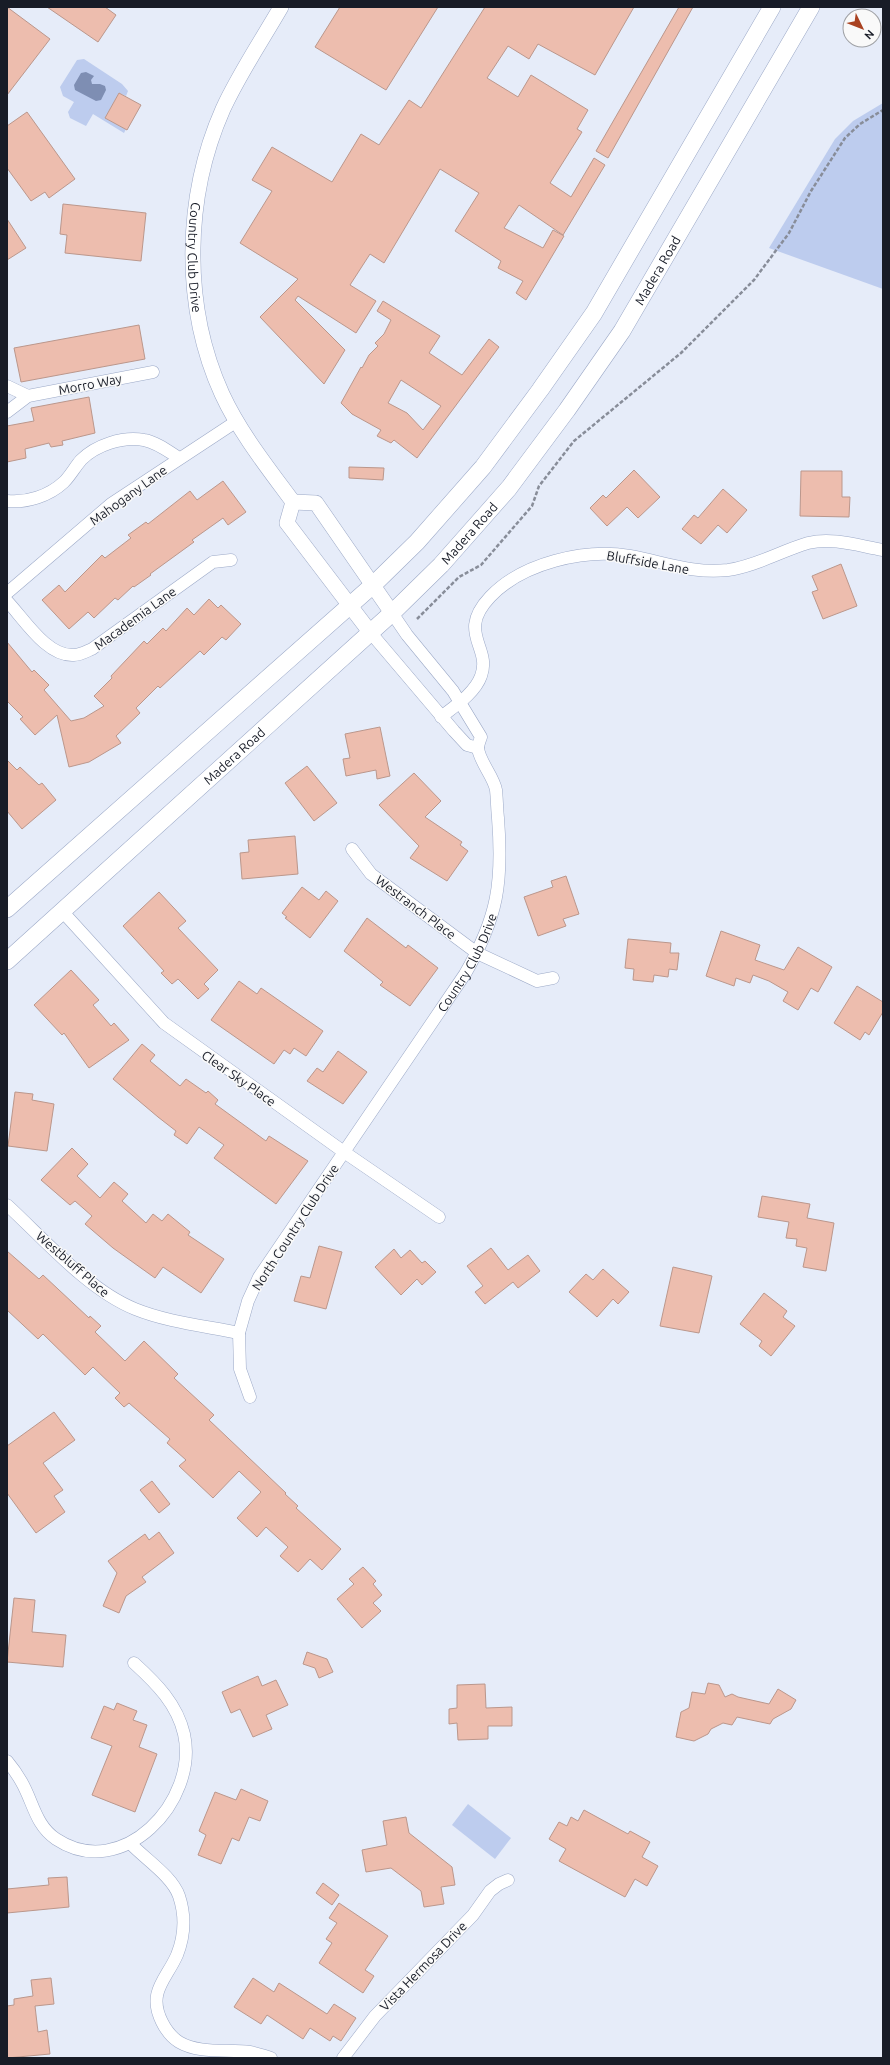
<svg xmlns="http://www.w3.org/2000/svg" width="890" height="2065" viewBox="0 0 890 2065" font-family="Ubuntu,sans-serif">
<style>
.green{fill:#bdccee}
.water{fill:#7e8eb3}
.building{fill:#edbdae;stroke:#bb978c;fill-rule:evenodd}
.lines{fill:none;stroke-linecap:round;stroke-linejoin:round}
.minor-casing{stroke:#9ca9c7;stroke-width:13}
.tertiary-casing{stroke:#9ca9c7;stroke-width:16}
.secondary-casing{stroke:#9ca9c7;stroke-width:18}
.path{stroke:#888d99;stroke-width:2.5;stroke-dasharray:4 2;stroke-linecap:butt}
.minor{stroke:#fff;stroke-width:12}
.tertiary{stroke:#fff;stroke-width:15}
.secondary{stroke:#fff;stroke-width:17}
.labels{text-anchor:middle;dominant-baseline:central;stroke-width:3;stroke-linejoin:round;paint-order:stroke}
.street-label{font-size:13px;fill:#181c27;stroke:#f9f9f9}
</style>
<rect width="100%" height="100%" fill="#e6ecf9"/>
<g class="green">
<polygon points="84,59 122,84 128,91 126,96 119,93 105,118 126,129 124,133 93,114 86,126 70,118 68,112 74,102 63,96 60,87 77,60"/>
<polygon points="883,103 883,289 769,248 835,139 853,121"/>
<polygon points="468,1804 511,1838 495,1859 452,1825"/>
</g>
<polygon class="water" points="86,72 94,76 91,80 92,84 100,84 105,86 106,90 101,100 96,101 75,90 74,85 81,73"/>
<g class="building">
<polygon points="7,7 50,39 7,95"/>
<polygon points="47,7 105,7 116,15 98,42"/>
<polygon points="340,7 438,7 386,90 315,47"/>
<polygon points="485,7 634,7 595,75 538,44 529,59 508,46 487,78 518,97 531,75 588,110 577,129 582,132 550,183 571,197 594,158 605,165 563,235 519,205 504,228 543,248 553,230 564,236 526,300 516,293 523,281 498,268 501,261 455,231 479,193 440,169 384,263 370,254 350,285 376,301 356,333 298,296 295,300 345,350 324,384 260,317 298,279 240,243 272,191 252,180 272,147 332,182 361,134 379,145 409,100 421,108"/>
<polygon points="679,7 693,7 608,158 596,151"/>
<polygon points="119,93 141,105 127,130 105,118"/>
<polygon points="27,112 75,179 49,198 45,192 31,201 7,168 7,126"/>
<polygon points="63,204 146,213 141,261 65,253 67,235 60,234"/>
<polygon points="7,219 26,248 7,260"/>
<path d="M383,301L440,336L429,353L462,375L489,339L499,347L417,458L394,440L391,443L377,436L381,430L352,414L341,403L361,367L362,368L369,355L378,346L375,343L384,334L391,320L377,311ZM401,380L441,406L423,430L407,413L388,403Z"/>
<polygon points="139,325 145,359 21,382 14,348"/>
<polygon points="89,397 95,433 62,441 63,445 51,447 49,443 25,449 26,458 7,462 7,426 34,421 31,408"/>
<polygon points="349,467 384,468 383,480 349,478"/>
<polygon points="634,470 660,497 638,518 627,507 607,526 590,508 603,495 606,498"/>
<polygon points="801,471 842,471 842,497 850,497 849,517 800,516"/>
<polygon points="223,481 246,512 228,525 223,518 192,540 194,542 150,574 151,575 134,587 133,586 118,600 115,598 94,618 88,612 69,629 42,600 59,585 65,592 102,555 105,558 131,538 128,535 146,522 148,524 190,491 197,500"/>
<polygon points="723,489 747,510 727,533 718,525 701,544 682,529 694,515 698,518"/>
<polygon points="841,564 857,606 823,619 812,592 818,590 812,576"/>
<polygon points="209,599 218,608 221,605 241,624 226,640 222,637 204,655 200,651 160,688 158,686 136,708 140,713 116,736 121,743 89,762 69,767 57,715 35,735 20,719 23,717 7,701 7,642 32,672 34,670 49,685 44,690 71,721 84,718 104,706 94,696 112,678 111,676 144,641 147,644 163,628 166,631 187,608 194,615"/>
<polygon points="380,727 390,776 377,779 376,770 346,776 343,759 350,758 345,734"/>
<polygon points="7,760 17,770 20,767 39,785 42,783 56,800 22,829 7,811"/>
<polygon points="307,766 337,803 314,821 285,783"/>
<polygon points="414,773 441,801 425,817 462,842 460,845 468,851 447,881 410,858 419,846 379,805"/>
<polygon points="295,836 298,874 242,879 240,853 249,852 248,840"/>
<polygon points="566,876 579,914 563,919 566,926 538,936 524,897 553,887 551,881"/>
<polygon points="302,887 319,900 326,891 338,901 310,938 285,918 287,917 282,913"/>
<polygon points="159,892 186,921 178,928 218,970 204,984 209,989 198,999 178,979 172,984 161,973 164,971 123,926"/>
<polygon points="367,918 406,948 408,945 438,968 410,1006 380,985 383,982 344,951"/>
<polygon points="721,931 760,945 755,960 784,970 798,947 832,967 818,992 811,988 798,1010 783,1001 788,992 769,981 753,975 750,983 736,978 734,986 706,976"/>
<polygon points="628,939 671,943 670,953 679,953 677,970 669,969 668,977 654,975 653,982 633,980 634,969 625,968"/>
<polygon points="71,970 99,1000 93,1005 111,1026 114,1023 129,1040 89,1068 64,1033 62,1035 34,1005"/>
<polygon points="239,981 257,994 261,988 323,1031 306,1056 294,1048 290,1054 284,1050 274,1064 211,1020"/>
<polygon points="857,986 883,1002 883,1012 869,1035 865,1032 860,1040 834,1023"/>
<polygon points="142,1044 155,1055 150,1061 180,1086 186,1079 206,1093 208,1091 218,1100 215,1104 266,1141 269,1136 308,1161 276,1204 214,1158 224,1145 199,1127 187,1144 174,1135 176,1131 158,1117 113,1079"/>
<polygon points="338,1051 367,1072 343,1104 307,1081 317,1068 323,1072"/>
<polygon points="15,1092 33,1094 32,1100 54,1104 47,1151 8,1146"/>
<polygon points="72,1148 88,1164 77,1176 100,1198 114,1182 128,1194 122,1201 146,1223 153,1214 162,1221 168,1214 190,1232 188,1235 224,1259 201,1293 163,1267 155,1278 113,1248 85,1224 92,1216 75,1201 70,1205 41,1180"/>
<polygon points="762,1196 810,1204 807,1218 834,1223 826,1271 803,1267 807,1248 796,1246 797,1239 786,1238 789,1222 758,1217"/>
<polygon points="319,1246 342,1252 326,1309 294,1301 301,1276 310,1278"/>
<polygon points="491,1248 508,1270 528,1255 540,1271 518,1288 513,1282 485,1304 475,1292 483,1286 467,1266"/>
<polygon points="394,1249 401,1258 410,1250 422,1263 425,1261 436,1272 422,1285 417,1279 401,1295 375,1267"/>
<polygon points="7,1251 39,1279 43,1275 89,1318 90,1316 101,1326 95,1332 125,1361 144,1341 178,1374 174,1378 214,1415 209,1420 286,1493 285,1494 298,1506 296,1508 341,1549 322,1570 310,1559 298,1572 280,1556 288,1547 266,1527 257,1537 237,1518 261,1492 239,1471 213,1498 179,1466 186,1460 167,1443 170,1439 129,1403 124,1407 115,1398 120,1393 93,1367 85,1375 43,1334 38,1339 7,1310"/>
<polygon points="673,1267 712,1276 699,1333 660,1326"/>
<polygon points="603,1269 629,1292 618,1304 613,1299 597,1317 569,1292 586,1274 593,1280"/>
<polygon points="764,1293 787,1311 783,1317 795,1326 771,1356 759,1346 762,1341 740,1324"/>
<polygon points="54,1412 75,1440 43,1463 63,1490 54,1496 65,1512 36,1533 7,1493 7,1446"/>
<polygon points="152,1481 170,1504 159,1513 140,1490"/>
<polygon points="159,1532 174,1553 142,1577 146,1582 126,1596 119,1613 103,1606 117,1573 108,1561 145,1534 149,1540"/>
<polygon points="363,1567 376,1581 373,1584 382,1595 373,1603 381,1611 362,1628 337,1599 354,1584 349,1579"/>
<polygon points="14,1598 35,1600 32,1632 66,1635 63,1667 7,1662"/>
<polygon points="307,1652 327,1659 333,1672 319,1678 315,1668 303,1664"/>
<polygon points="258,1676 262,1686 276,1680 288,1705 266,1715 272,1729 253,1737 240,1709 231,1713 222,1692"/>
<polygon points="708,1683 719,1685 725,1697 732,1694 738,1697 769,1704 778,1689 796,1700 791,1709 773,1719 770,1724 737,1717 732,1725 723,1723 711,1729 708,1734 694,1741 676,1737 681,1712 689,1708 692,1692 705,1694"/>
<polygon points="485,1684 486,1708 512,1707 512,1726 488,1726 488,1739 458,1740 457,1723 449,1724 449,1709 457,1708 457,1685"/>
<polygon points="117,1703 137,1711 133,1720 147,1725 139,1747 157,1754 135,1812 92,1795 112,1746 91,1738 104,1706 114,1710"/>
<polygon points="241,1789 268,1801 260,1821 249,1817 239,1841 232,1838 221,1864 198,1855 206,1835 199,1831 215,1792 236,1800"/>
<polygon points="584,1810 628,1834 630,1831 650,1842 642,1857 658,1866 647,1886 635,1879 625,1897 559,1861 566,1849 549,1839 559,1822 567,1826 571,1817 578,1821"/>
<polygon points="406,1817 409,1833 452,1867 455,1885 441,1887 444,1904 424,1907 421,1891 391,1868 366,1872 362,1850 387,1845 383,1821"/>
<polygon points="67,1877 69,1907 7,1913 7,1889 49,1885 48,1878"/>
<polygon points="323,1883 339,1895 332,1905 316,1893"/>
<polygon points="339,1903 388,1936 365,1970 374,1976 363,1993 319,1963 332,1943 326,1939 337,1923 329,1918"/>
<polygon points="51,1978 54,2004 35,2006 38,2032 47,2030 50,2054 7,2058 7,2006 14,2005 14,1999 33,1996 31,1980"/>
<polygon points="253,1978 274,1992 279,1983 327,2014 334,2004 356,2018 341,2041 333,2036 330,2041 310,2028 303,2039 267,2015 261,2024 234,2007"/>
</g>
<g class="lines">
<defs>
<g id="minor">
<polyline points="7,386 28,396"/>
<polyline points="7,412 28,396 153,372"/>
<path d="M7,501C27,503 49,496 64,482C70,476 75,467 81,460C96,445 123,436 144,440C156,442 168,451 179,458"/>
<polyline points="7,593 111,504 237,421"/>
<path d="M7,601C24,619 47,657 74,655C80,655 87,651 92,649L213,562L231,560"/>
<polyline points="370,632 454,731 467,745 478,748"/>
<path d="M441,717C455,706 475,693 481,676C492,647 456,633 490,597C522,563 585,548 630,556C664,562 692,574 728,570C756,566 781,551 808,543C833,537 859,546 883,550"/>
<polyline points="352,849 371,874 477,953 537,981 553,978"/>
<polyline points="62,911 164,1023 344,1152 439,1217"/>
<path d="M7,1205C44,1239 88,1290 135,1309C167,1322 205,1326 239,1333"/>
<path id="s1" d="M250,1397L240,1369L239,1333L248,1301L259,1277L465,974C498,917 503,882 498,818C497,809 497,799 496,790C494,777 479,761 478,748C478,745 480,740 481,737L453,691L407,635L392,613"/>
<path d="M7,1761C12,1767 17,1774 21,1781C33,1801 35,1825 56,1839C122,1883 199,1801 184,1734C177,1704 157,1684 134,1663"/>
<path d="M130,1843C145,1859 172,1876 179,1896C186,1917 185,1935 177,1955C166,1980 147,1992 162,2022C166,2030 171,2037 179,2042C199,2054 228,2049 250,2052C257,2053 264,2056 271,2058"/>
<polyline points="343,2058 375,2016 473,1915 490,1891 499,1884 508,1880"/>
</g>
<g id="tertiary">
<path id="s2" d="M281,7C262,40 239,74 223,109C184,197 182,306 222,394C240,433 268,468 293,502"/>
<polyline points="293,502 287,523 370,632"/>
<polyline points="293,502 316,503 392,613"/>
</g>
<g id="secondary">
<polyline points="7,909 373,585 417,542 483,467 540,390 594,313 772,7"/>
<path id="s3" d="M7,961L392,613L441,565L509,488L567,410L622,331L811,7"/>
</g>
</defs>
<use href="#minor" class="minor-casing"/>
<use href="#tertiary" class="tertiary-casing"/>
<use href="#secondary" class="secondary-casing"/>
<polyline class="path" points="417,619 459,577 481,565 532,506 539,486 574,441 681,353 754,280 789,233 811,191 845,138 860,124 883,110"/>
<use href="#minor" class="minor"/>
<use href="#tertiary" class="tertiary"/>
<use href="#secondary" class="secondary"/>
</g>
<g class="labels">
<g class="street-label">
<text stroke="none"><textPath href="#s2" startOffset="270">Country Club Drive</textPath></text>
<text stroke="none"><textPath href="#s3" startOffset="954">Madera Road</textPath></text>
<text transform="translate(90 384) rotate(-11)">Morro Way</text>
<text transform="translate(128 495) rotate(-36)">Mahogany Lane</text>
<text stroke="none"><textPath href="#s3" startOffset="630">Madera Road</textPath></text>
<text transform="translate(648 562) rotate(10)">Bluffside Lane</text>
<text transform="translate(135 618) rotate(-36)">Macademia Lane</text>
<text stroke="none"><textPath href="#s3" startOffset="306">Madera Road</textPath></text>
<text transform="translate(416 907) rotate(37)">Westranch Place</text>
<text stroke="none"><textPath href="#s1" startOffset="503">Country Club Drive</textPath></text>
<text transform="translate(239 1078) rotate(35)">Clear Sky Place</text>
<text transform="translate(295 1227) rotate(-57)">North Country Club Drive</text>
<text transform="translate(73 1264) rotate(41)">Westbluff Place</text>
<text transform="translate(423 1966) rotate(-46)">Vista Hermosa Drive</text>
</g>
</g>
<rect width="890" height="2065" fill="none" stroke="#181c27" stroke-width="16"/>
<g transform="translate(862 28) rotate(133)"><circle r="19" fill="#f9f9f9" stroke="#9fa1a5"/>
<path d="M0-3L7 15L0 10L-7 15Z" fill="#a94221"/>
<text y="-6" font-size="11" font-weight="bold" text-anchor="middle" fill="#181c27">N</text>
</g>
</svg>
